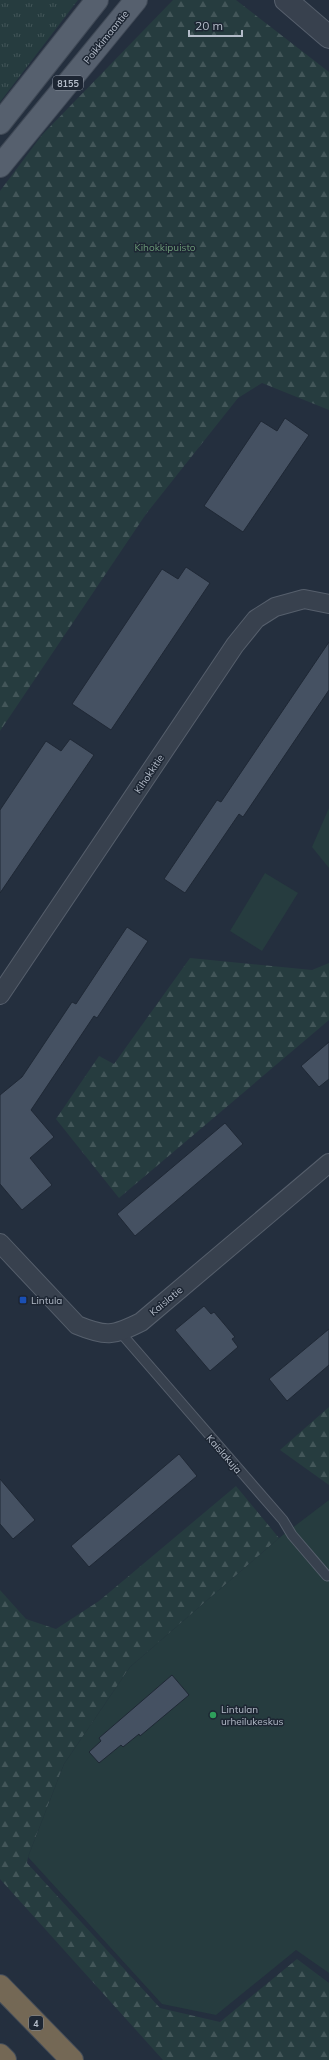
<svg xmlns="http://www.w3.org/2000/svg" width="329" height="2060" viewBox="0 0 329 2060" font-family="Mulish,sans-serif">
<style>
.grass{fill:url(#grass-tufts)}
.forest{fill:url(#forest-firs)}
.park{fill:#263c3f}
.building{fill:#455162;stroke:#1f2835}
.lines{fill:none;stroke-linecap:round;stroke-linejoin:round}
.service-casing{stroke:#565f6c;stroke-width:11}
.minor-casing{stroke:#565f6c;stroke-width:20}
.tertiary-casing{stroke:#565f6c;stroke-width:24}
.primary-casing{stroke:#414a57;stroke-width:24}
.motorway-casing{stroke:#434c59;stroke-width:24}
.service{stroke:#38414e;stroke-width:9}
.minor{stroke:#38414e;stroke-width:18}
.tertiary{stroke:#38414e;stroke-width:22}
.primary{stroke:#56606e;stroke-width:22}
.motorway{stroke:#746855;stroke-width:22}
.transit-dot{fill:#1a4fb4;stroke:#1d2633;stroke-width:1.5}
.leisure-dot{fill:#2e9e5b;stroke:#1d2633;stroke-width:1.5}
.labels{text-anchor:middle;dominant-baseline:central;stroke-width:3;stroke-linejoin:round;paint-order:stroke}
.shield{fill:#1d2633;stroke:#878f9c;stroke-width:1}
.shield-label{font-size:9px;font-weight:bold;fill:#b4bcc9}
.street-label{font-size:10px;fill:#b4bcc9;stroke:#1d2633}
.park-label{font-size:10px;fill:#6b9a76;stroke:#1d2633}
.poi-label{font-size:10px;fill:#b4bcc9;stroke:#1d2633;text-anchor:start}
</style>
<defs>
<pattern id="grass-tufts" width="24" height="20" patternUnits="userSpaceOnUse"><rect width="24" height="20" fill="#263c3f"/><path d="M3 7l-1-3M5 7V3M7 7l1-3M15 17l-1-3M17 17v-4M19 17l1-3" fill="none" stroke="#435659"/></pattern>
<pattern id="forest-firs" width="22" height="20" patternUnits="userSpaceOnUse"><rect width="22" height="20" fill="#263c3f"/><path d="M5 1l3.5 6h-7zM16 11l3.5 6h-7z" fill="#435659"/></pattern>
</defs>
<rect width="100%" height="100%" fill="#242f3e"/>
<polygon class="grass" points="0,0 78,0 0,102"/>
<g class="forest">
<polygon points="173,0 236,0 329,72 329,410 262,383 238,398 146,514 0,731 0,191 42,135"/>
<polygon points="190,958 312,970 329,963 329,1020 119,1198 56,1119 99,1056 114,1064"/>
<polygon points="329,1407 329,1485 280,1450"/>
<polygon points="236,1486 279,1538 130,1667 64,1764 28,1857 27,1863 160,2008 220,2022 297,1959 329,1983 329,2060 163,2060 0,1879 0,1590 26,1619 56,1629 99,1601"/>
</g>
<g class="park">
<polygon points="329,808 329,868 312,847"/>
<polygon points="265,873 298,893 262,951 230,931"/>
<polygon points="329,1500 329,1973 296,1950 216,2015 162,2004 28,1857 64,1764 130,1667 279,1538"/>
</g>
<g class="building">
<polygon points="285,418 309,435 243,532 204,506 261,421 277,431"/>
<polygon points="186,567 210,583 111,730 72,704 162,569 178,579"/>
<polygon points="329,642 329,690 243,817 239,814 185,893 164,879 217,800 221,802"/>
<polygon points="70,739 94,755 0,893 0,810 46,741 61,751"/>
<polygon points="127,927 148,941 97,1018 94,1016 31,1110 54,1137 30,1158 52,1185 22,1210 0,1184 0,1095 22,1077 72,1002 76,1004"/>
<polygon points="329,1042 329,1079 319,1087 301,1066"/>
<polygon points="225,1123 243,1144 135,1236 117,1214"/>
<polygon points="204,1306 211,1314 214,1312 235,1337 232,1339 238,1347 210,1371 175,1330"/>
<polygon points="329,1329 329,1365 287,1401 269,1379"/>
<polygon points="179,1454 197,1476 89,1567 71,1546"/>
<polygon points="0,1479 35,1520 13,1539 0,1524"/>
<polygon points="172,1675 189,1695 140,1736 139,1734 123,1747 121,1745 99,1763 89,1752 101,1741 99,1738"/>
</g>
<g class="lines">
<defs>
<polyline id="service" points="120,1332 283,1520 292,1535 327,1576"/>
<g id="minor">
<polyline points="0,995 235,645 256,619 275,607 304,599 329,604"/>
<path d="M0,1243L77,1325C106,1337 113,1336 141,1322L329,1163"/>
</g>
<polyline id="tertiary" points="286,0 329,37"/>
<g id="primary">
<polyline points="0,123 97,0"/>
<polyline points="0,166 136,0"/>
</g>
<g id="motorway">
<polyline points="0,1986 72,2060"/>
<polyline points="0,2055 5,2060"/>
</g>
</defs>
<use href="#service" class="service-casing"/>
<use href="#minor" class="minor-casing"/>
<use href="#tertiary" class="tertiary-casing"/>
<use href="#primary" class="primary-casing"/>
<use href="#motorway" class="motorway-casing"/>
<use href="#service" class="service"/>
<use href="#minor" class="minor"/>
<use href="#tertiary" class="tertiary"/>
<use href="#primary" class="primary"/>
<use href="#motorway" class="motorway"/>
</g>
<rect class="transit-dot" x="19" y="1296" width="8" height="8" rx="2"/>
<circle class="leisure-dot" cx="213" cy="1715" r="4"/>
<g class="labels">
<g class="shield">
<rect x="53" y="76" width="30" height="14" rx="3"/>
<rect x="29" y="2016" width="14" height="14" rx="3"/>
</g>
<g class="shield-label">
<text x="68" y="83">8155</text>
<text x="36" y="2023">4</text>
</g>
<g class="street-label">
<text transform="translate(106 37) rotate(-51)">Poikkimaantie</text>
<text transform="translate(149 774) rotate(-56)">Kihokkitie</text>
<text transform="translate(166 1301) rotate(-40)">Kaislatie</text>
<text transform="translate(224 1454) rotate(49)">Kaislakuja</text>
</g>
<g class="park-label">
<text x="165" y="247">Kihokkipuisto</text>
</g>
<g class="poi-label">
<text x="31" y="1300">Lintula</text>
<text x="221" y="1709">Lintulan<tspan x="221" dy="12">urheilukeskus</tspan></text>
</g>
</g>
<path d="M189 30v6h53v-6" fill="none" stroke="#b4bcc9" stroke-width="2"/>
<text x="195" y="30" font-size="12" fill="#b4bcc9" stroke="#1d2633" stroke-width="3" paint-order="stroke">20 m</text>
</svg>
